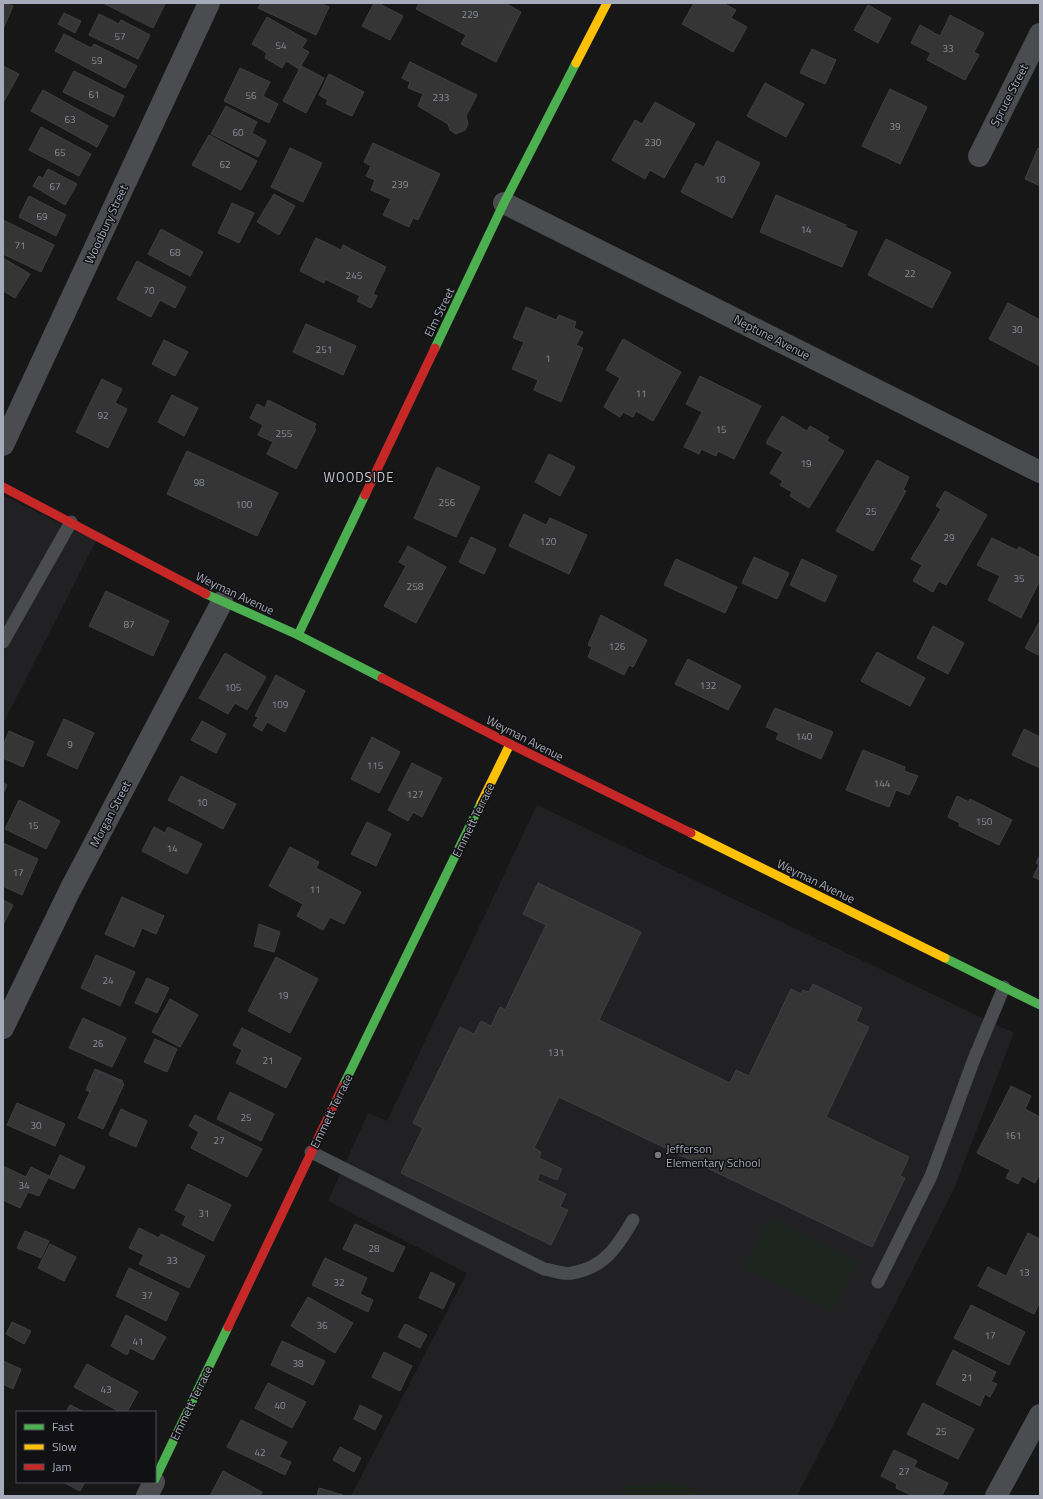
<svg xmlns="http://www.w3.org/2000/svg" width="1043" height="1499" viewBox="0 0 1043 1499" font-family="'Titillium Web',sans-serif">
<style>
.built{fill:#212023}
.green{fill:#1c241e}
.building{fill:#353536;stroke:#3f4043}
.lines{fill:none;stroke-linecap:round;stroke-linejoin:round}
.lane{stroke:#4a4c50;stroke-width:13}
.street{stroke:#4a4c50;stroke-width:22}
.fast{stroke:#4caf50;stroke-width:9}
.slow{stroke:#ffc107;stroke-width:9}
.jam{stroke:#c62828;stroke-width:9}
.poi-dot{fill:#747780;stroke:#111113;stroke-width:1.5}
.labels{text-anchor:middle;dominant-baseline:central;stroke-width:3;stroke-linejoin:round;paint-order:stroke}
.number-label{font-size:10px;fill:#8a8e98}
.street-label{font-size:12px;fill:#a6abb9;stroke:#111113}
.poi-label{font-size:12px;fill:#a6abb9;stroke:#111113;text-anchor:start}
.neighbourhood-label{font-size:13px;letter-spacing:1px;fill:#c8cbd5;stroke:#111113}
</style>
<rect width="100%" height="100%" fill="#171717"/>
<g class="built">
<polygon points="3,495 96,541 3,724"/>
<polygon points="537,805 1014,1033 954,1189 797,1496 351,1496 467,1273 328,1201 368,1113 387,1121"/>
</g>
<g class="green">
<polygon points="769,1219 857,1263 833,1311 745,1268"/>
<polygon points="679,1482 708,1496 617,1496 627,1486"/>
</g>
<g class="building">
<polygon points="3,3 13,6 3,29"/>
<polygon points="103,3 162,3 165,4 153,28"/>
<polygon points="261,3 320,3 329,7 316,35 258,8"/>
<polygon points="374,3 378,3 403,16 390,40 362,26"/>
<polygon points="419,3 505,3 521,12 496,62 461,44 466,35 416,9"/>
<polygon points="694,3 723,3 736,10 731,18 747,27 733,52 682,24"/>
<polygon points="868,5 891,18 878,43 854,30"/>
<polygon points="64,13 81,21 75,33 58,24"/>
<polygon points="99,14 119,24 121,20 150,35 138,59 89,35"/>
<polygon points="950,15 984,33 974,52 979,55 965,80 927,60 931,53 911,43 920,25 940,36"/>
<polygon points="267,17 307,40 302,48 309,52 299,69 286,61 282,68 265,58 267,53 252,44"/>
<polygon points="64,34 91,48 94,44 137,66 125,88 55,51"/>
<polygon points="812,49 836,60 825,84 800,73"/>
<polygon points="410,62 477,95 466,116 468,124 465,130 456,134 450,130 448,124 418,106 423,94 408,88 410,82 402,78"/>
<polygon points="3,66 19,74 3,103"/>
<polygon points="301,66 324,78 306,113 283,101"/>
<polygon points="240,68 270,82 263,96 278,104 269,123 224,101"/>
<polygon points="74,71 124,96 114,117 63,92"/>
<polygon points="329,74 364,92 352,116 326,104 328,100 319,95"/>
<polygon points="765,83 804,104 786,137 747,116"/>
<polygon points="890,89 927,107 900,164 862,146"/>
<polygon points="43,90 108,126 97,147 31,111"/>
<polygon points="655,102 695,124 664,178 650,170 645,179 612,160 635,120 642,124"/>
<polygon points="226,106 257,122 252,133 266,141 258,157 211,134"/>
<polygon points="41,127 91,154 79,176 29,150"/>
<polygon points="209,135 257,161 241,190 192,165"/>
<polygon points="717,141 760,163 732,218 681,192 696,163 704,167"/>
<polygon points="373,143 440,174 418,220 413,218 409,227 383,215 391,199 371,190 375,180 366,176 371,166 364,162"/>
<polygon points="290,148 322,163 303,202 271,187"/>
<polygon points="1038,148 1040,149 1040,186 1025,179"/>
<polygon points="48,169 77,184 65,205 33,186 39,176 43,178"/>
<polygon points="274,194 295,206 279,235 257,222"/>
<polygon points="776,195 846,225 845,227 857,232 842,267 760,232"/>
<polygon points="29,196 66,215 56,236 19,217"/>
<polygon points="232,203 254,213 239,243 218,233"/>
<polygon points="3,220 54,245 41,272 3,254"/>
<polygon points="161,229 203,252 190,276 148,254"/>
<polygon points="316,238 341,250 343,245 386,267 373,294 377,296 371,308 357,301 360,296 325,279 324,283 300,271"/>
<polygon points="886,239 951,272 932,308 868,275"/>
<polygon points="3,258 30,274 15,298 3,291"/>
<polygon points="137,261 186,287 175,308 160,300 151,317 117,299"/>
<polygon points="1008,303 1040,320 1040,366 989,339"/>
<polygon points="526,307 556,320 559,315 576,322 574,328 583,332 576,345 583,348 561,402 534,390 538,380 512,369 524,342 513,338"/>
<polygon points="306,324 356,346 343,375 293,352"/>
<polygon points="623,339 681,372 653,421 636,411 633,417 623,412 620,417 604,407 620,378 606,370"/>
<polygon points="164,340 188,352 175,376 152,364"/>
<polygon points="700,376 761,406 734,459 718,451 716,456 701,449 699,454 684,447 702,412 686,404"/>
<polygon points="102,379 122,389 115,403 127,409 108,448 76,432"/>
<polygon points="172,395 198,408 184,436 158,422"/>
<polygon points="268,400 316,424 314,428 316,429 296,469 267,454 273,442 258,435 263,425 250,418 257,404 265,408"/>
<polygon points="782,416 807,431 810,426 829,437 827,441 844,451 809,508 790,496 792,492 780,485 783,481 770,473 783,452 766,443"/>
<polygon points="187,451 278,493 257,536 167,494"/>
<polygon points="549,454 575,467 560,496 535,482"/>
<polygon points="877,460 909,477 903,490 906,491 873,551 836,531"/>
<polygon points="437,467 480,487 456,537 414,518"/>
<polygon points="945,491 987,515 946,585 939,581 933,592 913,581 922,565 911,559 941,509 936,506"/>
<polygon points="524,514 546,525 550,518 587,535 569,574 509,546"/>
<polygon points="471,537 496,549 484,574 459,562"/>
<polygon points="992,538 1017,550 1019,547 1040,558 1040,580 1021,618 988,600 1000,576 977,565"/>
<polygon points="408,546 446,567 416,623 384,606 406,566 399,562"/>
<polygon points="754,557 789,573 777,599 742,583"/>
<polygon points="676,559 737,587 725,613 664,585"/>
<polygon points="802,559 837,576 825,602 790,585"/>
<polygon points="106,591 169,621 153,656 89,626"/>
<polygon points="601,615 647,640 633,667 629,665 624,675 588,657 592,647 588,645"/>
<polygon points="1040,621 1040,656 1025,648"/>
<polygon points="933,626 964,643 948,674 917,658"/>
<polygon points="877,652 925,678 910,706 861,681"/>
<polygon points="225,653 266,677 247,710 235,703 228,714 199,698"/>
<polygon points="688,659 741,686 728,710 675,684"/>
<polygon points="276,675 305,691 285,732 267,722 262,731 253,726 258,717 255,716"/>
<polygon points="775,708 833,732 821,759 776,739 779,733 766,727"/>
<polygon points="64,719 94,733 77,769 47,755"/>
<polygon points="202,721 226,734 216,753 191,740"/>
<polygon points="1024,729 1040,737 1040,768 1012,755"/>
<polygon points="9,731 34,742 23,767 3,758 3,746"/>
<polygon points="372,737 400,752 379,793 351,779"/>
<polygon points="863,750 905,767 904,771 918,776 909,795 896,790 889,807 846,790"/>
<polygon points="412,763 442,778 422,817 413,812 408,821 388,810"/>
<polygon points="181,776 236,804 223,829 168,800"/>
<polygon points="3,783 7,785 3,794"/>
<polygon points="957,796 969,802 970,799 1012,820 999,845 959,826 960,823 948,817"/>
<polygon points="19,800 60,821 46,849 5,829"/>
<polygon points="367,822 391,834 376,866 351,854"/>
<polygon points="154,827 165,833 168,827 202,844 187,874 142,851"/>
<polygon points="3,843 38,859 22,895 3,886"/>
<polygon points="290,847 319,862 316,868 361,892 344,924 330,917 323,930 297,916 303,904 269,886"/>
<polygon points="1040,855 1040,880 1033,877 1039,865 1036,863"/>
<polygon points="538,883 641,932 599,1020 730,1083 736,1070 749,1076 791,989 801,994 803,990 809,992 813,984 862,1008 856,1021 869,1027 826,1117 909,1157 900,1176 905,1178 872,1247 559,1097 534,1148 541,1152 539,1158 562,1169 557,1180 540,1173 537,1180 566,1194 560,1207 568,1210 551,1245 401,1173 423,1128 413,1123 460,1027 474,1034 481,1021 491,1026 500,1007 505,1010 546,925 523,914"/>
<polygon points="122,897 164,916 156,934 142,928 134,947 105,934"/>
<polygon points="3,900 13,905 3,925"/>
<polygon points="259,924 280,932 274,952 254,946"/>
<polygon points="96,955 135,972 120,1006 81,988"/>
<polygon points="276,957 318,979 290,1033 248,1011"/>
<polygon points="147,978 169,988 157,1013 135,1003"/>
<polygon points="170,999 198,1015 180,1047 152,1032"/>
<polygon points="83,1018 126,1038 112,1067 69,1048"/>
<polygon points="242,1028 301,1058 286,1088 236,1063 242,1050 233,1045"/>
<polygon points="155,1039 177,1049 167,1072 144,1062"/>
<polygon points="95,1069 123,1081 114,1102 86,1090"/>
<polygon points="99,1072 124,1084 103,1129 78,1118"/>
<polygon points="1011,1086 1031,1096 1025,1109 1040,1117 1040,1173 1035,1183 1022,1176 1018,1184 1006,1178 1010,1170 977,1153"/>
<polygon points="230,1092 274,1114 261,1141 217,1119"/>
<polygon points="17,1103 65,1124 55,1146 7,1125"/>
<polygon points="121,1109 147,1121 136,1147 109,1135"/>
<polygon points="195,1115 262,1149 247,1177 191,1148 199,1132 189,1126"/>
<polygon points="60,1155 85,1167 74,1189 49,1178"/>
<polygon points="3,1166 26,1177 31,1167 49,1176 39,1196 28,1192 20,1208 3,1200"/>
<polygon points="188,1184 231,1205 213,1241 182,1225 186,1216 175,1210"/>
<polygon points="355,1224 405,1247 393,1272 343,1249"/>
<polygon points="139,1228 159,1238 161,1234 205,1256 189,1288 139,1264 144,1255 129,1248"/>
<polygon points="25,1231 49,1241 41,1258 17,1248"/>
<polygon points="1028,1233 1040,1239 1040,1302 1034,1314 978,1286 988,1267 1006,1276"/>
<polygon points="50,1244 76,1257 64,1281 38,1268"/>
<polygon points="325,1258 367,1278 360,1294 373,1300 368,1312 312,1285"/>
<polygon points="129,1268 179,1293 166,1321 116,1296"/>
<polygon points="431,1272 455,1284 443,1309 419,1298"/>
<polygon points="308,1297 353,1323 335,1353 291,1326"/>
<polygon points="971,1305 1025,1332 1009,1365 954,1338"/>
<polygon points="126,1315 166,1337 153,1360 130,1348 127,1355 111,1346"/>
<polygon points="12,1322 31,1331 24,1344 6,1334"/>
<polygon points="405,1324 427,1335 420,1348 398,1337"/>
<polygon points="282,1341 325,1361 313,1385 271,1365"/>
<polygon points="953,1350 996,1372 991,1382 997,1384 990,1397 985,1394 980,1406 936,1384"/>
<polygon points="384,1352 412,1366 400,1391 372,1377"/>
<polygon points="3,1361 21,1369 13,1389 3,1384"/>
<polygon points="87,1364 138,1392 127,1412 120,1412 74,1387"/>
<polygon points="268,1383 306,1402 292,1428 255,1408"/>
<polygon points="923,1403 974,1429 958,1459 907,1434"/>
<polygon points="70,1405 85,1412 66,1412"/>
<polygon points="360,1405 382,1416 375,1430 354,1419"/>
<polygon points="241,1420 287,1442 279,1457 291,1462 285,1475 227,1447"/>
<polygon points="340,1447 361,1458 354,1472 333,1460"/>
<polygon points="894,1450 917,1461 914,1467 948,1483 942,1496 913,1496 896,1488 897,1484 881,1476"/>
<polygon points="223,1471 262,1492 260,1496 210,1496"/>
<polygon points="63,1482 85,1482 80,1491"/>
<polygon points="319,1488 343,1495 317,1496"/>
</g>
<g class="lines">
<g class="lane">
<polyline points="3,642 71,522"/>
<path d="M311,1152L544,1269C552,1270 564,1275 572,1273C604,1268 618,1246 633,1220"/>
<polyline points="878,1282 931,1176 974,1059 1004,987"/>
</g>
<g class="street">
<polyline points="979,156 1040,34"/>
<polyline points="504,203 1040,472"/>
<polyline points="3,445 209,3"/>
<polyline points="3,1028 70,890 222,602"/>
<polyline points="147,1496 154,1482"/>
<polyline points="996,1496 1040,1415"/>
</g>
<g class="fast">
<polyline points="435,348 504,203 576,63"/>
<polyline points="206,594 298,635 382,678"/>
<polyline points="298,635 365,495"/>
<polyline points="945,958 1040,1005"/>
<polyline points="343,1086 481,803"/>
<polyline points="155,1479 228,1327"/>
</g>
<g class="slow">
<polyline points="576,63 607,3"/>
<polyline points="481,803 510,744"/>
<polyline points="691,833 945,958"/>
</g>
<g class="jam">
<polyline points="3,487 206,594"/>
<polyline points="365,495 435,348"/>
<polyline points="382,678 510,744 691,833"/>
<polyline points="228,1327 343,1086"/>
</g>
</g>
<circle class="poi-dot" cx="658" cy="1155" r="4"/>
<g class="labels">
<g class="number-label">
<text x="470" y="14">229</text>
<text x="120" y="36">57</text>
<text x="281" y="45">54</text>
<text x="948" y="48">33</text>
<text x="97" y="60">59</text>
<text x="94" y="94">61</text>
<text x="251" y="95">56</text>
<text x="441" y="97">233</text>
<text x="70" y="119">63</text>
<text x="895" y="126">39</text>
<text x="238" y="132">60</text>
<text x="653" y="142">230</text>
<text x="60" y="152">65</text>
<text x="225" y="164">62</text>
<text x="720" y="179">10</text>
<text x="400" y="184">239</text>
<text x="55" y="186">67</text>
<text x="42" y="216">69</text>
<text x="806" y="229">14</text>
<text x="20" y="245">71</text>
<text x="175" y="252">68</text>
<text x="910" y="273">22</text>
<text x="354" y="275">245</text>
<text x="149" y="290">70</text>
<text x="1017" y="329">30</text>
<text x="324" y="349">251</text>
<text x="548" y="358">1</text>
<text x="641" y="393">11</text>
<text x="103" y="415">92</text>
<text x="721" y="429">15</text>
<text x="284" y="433">255</text>
<text x="806" y="463">19</text>
<text x="199" y="482">98</text>
<text x="447" y="502">256</text>
<text x="244" y="504">100</text>
<text x="871" y="511">25</text>
<text x="949" y="537">29</text>
<text x="548" y="541">120</text>
<text x="1019" y="578">35</text>
<text x="415" y="586">258</text>
<text x="129" y="624">87</text>
<text x="617" y="646">126</text>
<text x="708" y="685">132</text>
<text x="233" y="687">105</text>
<text x="280" y="704">109</text>
<text x="804" y="736">140</text>
<text x="70" y="744">9</text>
<text x="375" y="765">115</text>
<text x="882" y="783">144</text>
<text x="415" y="794">127</text>
<text x="202" y="802">10</text>
<text x="984" y="821">150</text>
<text x="33" y="825">15</text>
<text x="172" y="848">14</text>
<text x="18" y="872">17</text>
<text x="315" y="889">11</text>
<text x="108" y="980">24</text>
<text x="283" y="995">19</text>
<text x="98" y="1043">26</text>
<text x="556" y="1052">131</text>
<text x="268" y="1060">21</text>
<text x="246" y="1117">25</text>
<text x="36" y="1125">30</text>
<text x="1013" y="1135">161</text>
<text x="219" y="1140">27</text>
<text x="24" y="1185">34</text>
<text x="204" y="1213">31</text>
<text x="374" y="1248">28</text>
<text x="172" y="1260">33</text>
<text x="1024" y="1272">13</text>
<text x="339" y="1282">32</text>
<text x="147" y="1295">37</text>
<text x="322" y="1325">36</text>
<text x="990" y="1335">17</text>
<text x="138" y="1341">41</text>
<text x="298" y="1363">38</text>
<text x="967" y="1377">21</text>
<text x="106" y="1389">43</text>
<text x="280" y="1405">40</text>
<text x="941" y="1431">25</text>
<text x="260" y="1452">42</text>
<text x="904" y="1471">27</text>
</g>
<g class="street-label">
<text transform="translate(1009 95) rotate(-63)">Spruce Street</text>
<text transform="translate(106 224) rotate(-65)">Woodbury Street</text>
<text transform="translate(439 312) rotate(-64)">Elm Street</text>
<text transform="translate(772 337) rotate(27)">Neptune Avenue</text>
<text transform="translate(235 593) rotate(25)">Weyman Avenue</text>
<text transform="translate(525 738) rotate(27)">Weyman Avenue</text>
<text transform="translate(110 814) rotate(-62)">Morgan Street</text>
<text transform="translate(473 820) rotate(-64)">Emmett Terrace</text>
<text transform="translate(816 881) rotate(26)">Weyman Avenue</text>
<text transform="translate(331 1111) rotate(-64)">Emmett Terrace</text>
<text transform="translate(191 1403) rotate(-64)">Emmett Terrace</text>
</g>
<g class="poi-label">
<text x="666" y="1148">Jefferson<tspan x="666" dy="14">Elementary School</tspan></text>
</g>
<g class="neighbourhood-label">
<text x="359" y="477">WOODSIDE</text>
</g>
</g>
<rect width="1043" height="1499" fill="none" stroke="#a6abb9" stroke-width="8"/>
<rect x="16" y="1411" width="140" height="72" fill="#111113" stroke="#4d4f55"/>
<rect x="24" y="1424" width="20" height="6" fill="#4caf50" stroke="#4d4f55"/>
<text x="52" y="1431" font-size="12" fill="#a6abb9">Fast</text>
<rect x="24" y="1444" width="20" height="6" fill="#ffc107" stroke="#4d4f55"/>
<text x="52" y="1451" font-size="12" fill="#a6abb9">Slow</text>
<rect x="24" y="1464" width="20" height="6" fill="#c62828" stroke="#4d4f55"/>
<text x="52" y="1471" font-size="12" fill="#a6abb9">Jam</text>
</svg>
